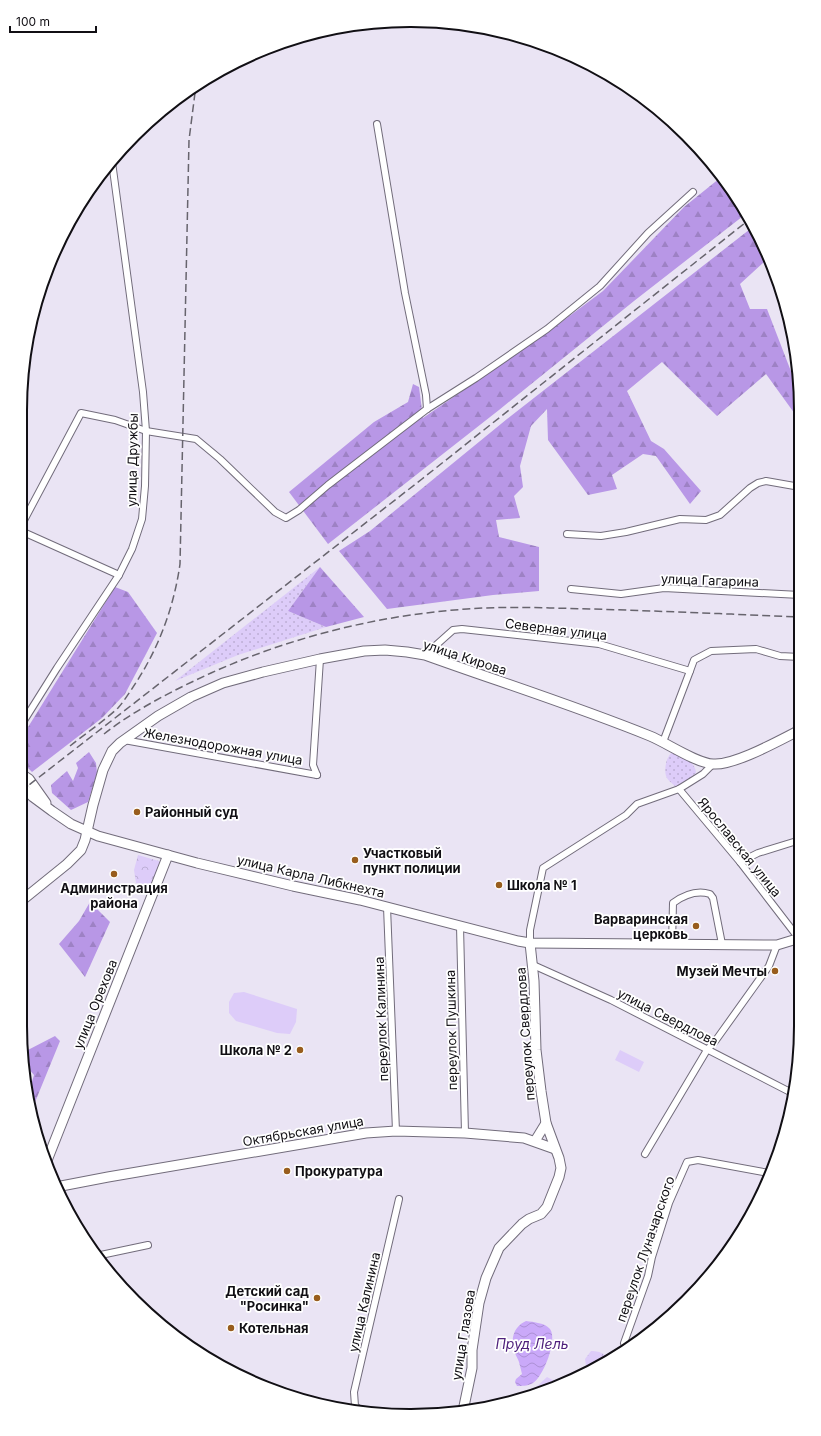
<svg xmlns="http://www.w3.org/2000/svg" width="821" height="1436" viewBox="0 0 821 1436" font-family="Inter,sans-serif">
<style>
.grass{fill:url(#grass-dots)}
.forest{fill:url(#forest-firs)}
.park{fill:url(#park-crowns)}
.pitch{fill:#ddccf9}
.water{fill:url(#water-waves)}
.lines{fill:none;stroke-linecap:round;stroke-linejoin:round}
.street-casing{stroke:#726c7b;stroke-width:8}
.secondary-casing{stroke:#726c7b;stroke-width:11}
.street{stroke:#fff;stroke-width:6}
.secondary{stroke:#fff;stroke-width:9}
.rail{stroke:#67646d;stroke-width:1.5;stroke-dasharray:8 4;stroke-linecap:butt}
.poi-dot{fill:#985d1d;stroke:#fff;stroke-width:1.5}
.labels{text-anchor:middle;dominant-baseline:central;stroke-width:3.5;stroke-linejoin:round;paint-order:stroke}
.street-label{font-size:13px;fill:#110f14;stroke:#fff}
.poi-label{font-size:13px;font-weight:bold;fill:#110f14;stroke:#fff;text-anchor:start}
.water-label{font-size:14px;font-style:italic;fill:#4f217c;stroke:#fff}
.rim{fill:none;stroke:#110f14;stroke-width:2}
</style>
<defs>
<pattern id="grass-dots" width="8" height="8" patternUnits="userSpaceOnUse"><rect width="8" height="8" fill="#ddccf9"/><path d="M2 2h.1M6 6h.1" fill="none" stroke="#bdaed5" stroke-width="1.8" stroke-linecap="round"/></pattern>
<pattern id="forest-firs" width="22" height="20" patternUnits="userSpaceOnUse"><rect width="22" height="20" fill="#b897e6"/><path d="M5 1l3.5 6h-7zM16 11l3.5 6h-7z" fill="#9d81c4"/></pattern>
<pattern id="park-crowns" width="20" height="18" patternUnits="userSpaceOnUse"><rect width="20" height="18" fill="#ddccf9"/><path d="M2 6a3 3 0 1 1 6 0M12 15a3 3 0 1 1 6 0" fill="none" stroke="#bdaed5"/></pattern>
<pattern id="water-waves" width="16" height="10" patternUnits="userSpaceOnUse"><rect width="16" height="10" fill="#caa9f9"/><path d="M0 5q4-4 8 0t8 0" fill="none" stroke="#ac90d5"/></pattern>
</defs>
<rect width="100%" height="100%" fill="#eae4f4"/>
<g class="grass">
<polygon points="320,567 288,611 326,627 238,655 175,681"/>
<path d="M673,752C681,756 696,762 696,773L679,786H675C672,783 668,781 666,776C664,769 666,756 673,752Z"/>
</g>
<g class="forest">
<polygon points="720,178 747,213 634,301 499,410 328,544 289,492 374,422 408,402 413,384 419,387 423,418 548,332 603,291 684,207"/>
<polygon points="754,226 771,264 764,262 740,284 750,309 767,309 792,374 798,373 800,385 800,421 766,374 717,416 662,362 627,391 651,441 664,449 701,491 690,504 656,456 643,454 612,475 617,489 588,495 548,440 547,409 531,426 520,466 523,487 514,496 520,518 496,520 499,537 539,547 539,591 493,595 387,609 339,551 370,531 507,419"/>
<polygon points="320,567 364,617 326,627 288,611"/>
<polygon points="115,587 128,592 157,633 125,694 102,718 32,772 20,760 20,740"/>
<polygon points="89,752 96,763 97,773 88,802 71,810 52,793 51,785 67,771 73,781 78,768 76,763"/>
<polygon points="90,902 110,922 85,977 59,944 79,921"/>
<polygon points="55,1036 60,1041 33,1107 30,1088 34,1075 27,1067 24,1052"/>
</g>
<g class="park">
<polygon points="138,855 159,861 161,866 152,888 136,883 134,870"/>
<path d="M591,1351C603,1351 602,1355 613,1359L587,1372L585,1359Z"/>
<polygon points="547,1377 560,1384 566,1382 530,1397 534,1389"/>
</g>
<g class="pitch">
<polygon points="244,992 297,1009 296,1022 290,1034 277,1033 236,1021 229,1013 229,1002 234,993"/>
<polygon points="620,1050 644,1062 639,1072 615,1060"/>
</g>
<path class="water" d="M526,1321C534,1322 545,1323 550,1329C558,1340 543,1377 533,1383C528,1386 522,1386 517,1386L515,1382L516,1379L522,1374C521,1370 520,1366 519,1362C518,1359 516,1356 515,1353C510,1340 513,1327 526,1321Z"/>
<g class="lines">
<defs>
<g id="street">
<polyline points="377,124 405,293 426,395 427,409"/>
<polyline points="21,526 81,413 115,420 146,431 196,439 220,459 275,512 286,518 299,510 328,485 427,409 476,378 547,329 600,286 648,233 693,192"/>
<polyline points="21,531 119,575"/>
<polyline points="567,534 601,536 626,532 680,519 706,520 720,515 750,488 758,483 766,481 800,487"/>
<polyline points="571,589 621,594 664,588 800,595"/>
<polyline points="425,655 453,630 462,629 599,644 690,671 694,660 711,651 756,649 780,656 800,657"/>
<polyline points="20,727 57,668 119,575 132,549 142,519 145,486 146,431 143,392 112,162"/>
<polyline points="124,740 317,775"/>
<polyline points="663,742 690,671"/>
<polyline points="317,775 313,765 320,659"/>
<polyline points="679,789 740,862 800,940"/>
<polyline points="740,862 758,853 800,840"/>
<polyline points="387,907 396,1131"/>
<polyline points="460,926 465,1133"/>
<polyline points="530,943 530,930 543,868 626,815 637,804 679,789 703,774 713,764"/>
<path d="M672,944L673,903C684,895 697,890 710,894L713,898L722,944"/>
<polyline points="533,965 611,1000 792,1093"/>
<polyline points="645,1154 707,1050 716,1040 769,966 777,945"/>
<polyline points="96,1256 148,1245"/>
<polyline points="631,1346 624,1343 648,1276 652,1257 669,1203 687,1162 698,1160 769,1173"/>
<polyline points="359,1409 355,1406 354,1392 399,1199"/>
</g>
<g id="secondary">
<polyline points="20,773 29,779 46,803"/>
<polyline points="20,784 33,797 52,811 71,824 98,836 197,863 293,886 360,900 518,941 530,943 777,945 800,938"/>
<path d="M20,902L67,864L81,850L85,840L93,805L103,770L112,751L120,743L158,716L191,697L223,683L263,672L320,659L364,651L385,650L407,652L425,655C500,682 576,706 650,736C667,743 696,763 713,764C734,766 780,740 800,730"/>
<polyline points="535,1141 546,1123"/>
<polyline points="46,1163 168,855"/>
<polyline points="56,1187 108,1177 366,1133 396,1131 465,1133 524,1138 555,1149"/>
<polyline points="463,1411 472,1368 472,1350 479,1303 486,1278 499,1248 522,1224 529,1219 541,1214 547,1207 559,1177 561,1168 559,1158 546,1123 541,1091 536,1050 534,981 530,943"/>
</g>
</defs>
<use href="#street" class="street-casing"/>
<use href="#secondary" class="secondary-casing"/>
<use href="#street" class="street"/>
<use href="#secondary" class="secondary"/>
<g class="rail">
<path d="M104,734C136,709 174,690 211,673C291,637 379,615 467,609C507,606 549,608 590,609C660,611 730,614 800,617"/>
<path d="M70,746C85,734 104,721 118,708C125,700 131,690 137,681C160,645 174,606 180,564L189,140L196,85"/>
<polyline points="20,792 422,479 750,219"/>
</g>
</g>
<g class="poi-dot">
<circle cx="137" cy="812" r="4"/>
<circle cx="355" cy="860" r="4"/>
<circle cx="114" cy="874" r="4"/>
<circle cx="499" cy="885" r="4"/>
<circle cx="696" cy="926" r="4"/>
<circle cx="775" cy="971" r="4"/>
<circle cx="300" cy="1050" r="4"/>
<circle cx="287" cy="1171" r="4"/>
<circle cx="317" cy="1298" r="4"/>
<circle cx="231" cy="1328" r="4"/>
</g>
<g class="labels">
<g class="street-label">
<text transform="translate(132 460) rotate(-89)">улица Дружбы</text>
<text transform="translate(710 580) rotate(2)">улица Гагарина</text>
<text transform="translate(556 629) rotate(7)">Северная улица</text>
<text transform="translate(465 657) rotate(18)">улица Кирова</text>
<text transform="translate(223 746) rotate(10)">Железнодорожная улица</text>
<text transform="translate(740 847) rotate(51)">Ярославская улица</text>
<text transform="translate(311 876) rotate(13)">улица Карла Либкнехта</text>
<text transform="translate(95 1004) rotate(-68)">улица Орехова</text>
<text transform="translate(668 1017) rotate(27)">улица Свердлова</text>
<text transform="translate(381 1019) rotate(-92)">переулок Калинина</text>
<text transform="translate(451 1030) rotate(-91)">переулок Пушкина</text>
<text transform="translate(525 1034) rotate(-94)">переулок Свердлова</text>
<text transform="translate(303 1131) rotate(-10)">Октябрьская улица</text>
<text transform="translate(645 1249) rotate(-71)">переулок Луначарского</text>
<text transform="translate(364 1302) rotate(-77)">улица Калинина</text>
<text transform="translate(463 1335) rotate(-81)">улица Глазова</text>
</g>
<g class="poi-label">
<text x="145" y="812">Районный суд</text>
<text x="363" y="853">Участковый<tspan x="363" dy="15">пункт полиции</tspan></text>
<text x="507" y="885">Школа № 1</text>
<text x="114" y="888" text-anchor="middle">Администрация<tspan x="114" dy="15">района</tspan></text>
<text x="688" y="919" text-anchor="end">Варваринская<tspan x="688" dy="15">церковь</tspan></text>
<text x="767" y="971" text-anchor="end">Музей Мечты</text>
<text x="292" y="1050" text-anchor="end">Школа № 2</text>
<text x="295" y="1171">Прокуратура</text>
<text x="309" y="1291" text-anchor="end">Детский сад<tspan x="309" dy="15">"Росинка"</tspan></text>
<text x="239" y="1328">Котельная</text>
</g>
<g class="water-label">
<text x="532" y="1343">Пруд Лель</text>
</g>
</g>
<path d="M0 0H821V1436H0ZM410 27H411A383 383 0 0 1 794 410V1026A383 383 0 0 1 411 1409H410A383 383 0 0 1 27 1026V410A383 383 0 0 1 410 27Z" fill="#fff" fill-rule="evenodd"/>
<path class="rim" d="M410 27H411A383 383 0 0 1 794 410V1026A383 383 0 0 1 411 1409H410A383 383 0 0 1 27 1026V410A383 383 0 0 1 410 27Z"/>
<path d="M10 26v6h86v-6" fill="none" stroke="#110f14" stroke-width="2"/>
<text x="16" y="26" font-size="12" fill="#110f14" stroke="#ffffff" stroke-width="3" paint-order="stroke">100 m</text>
</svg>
